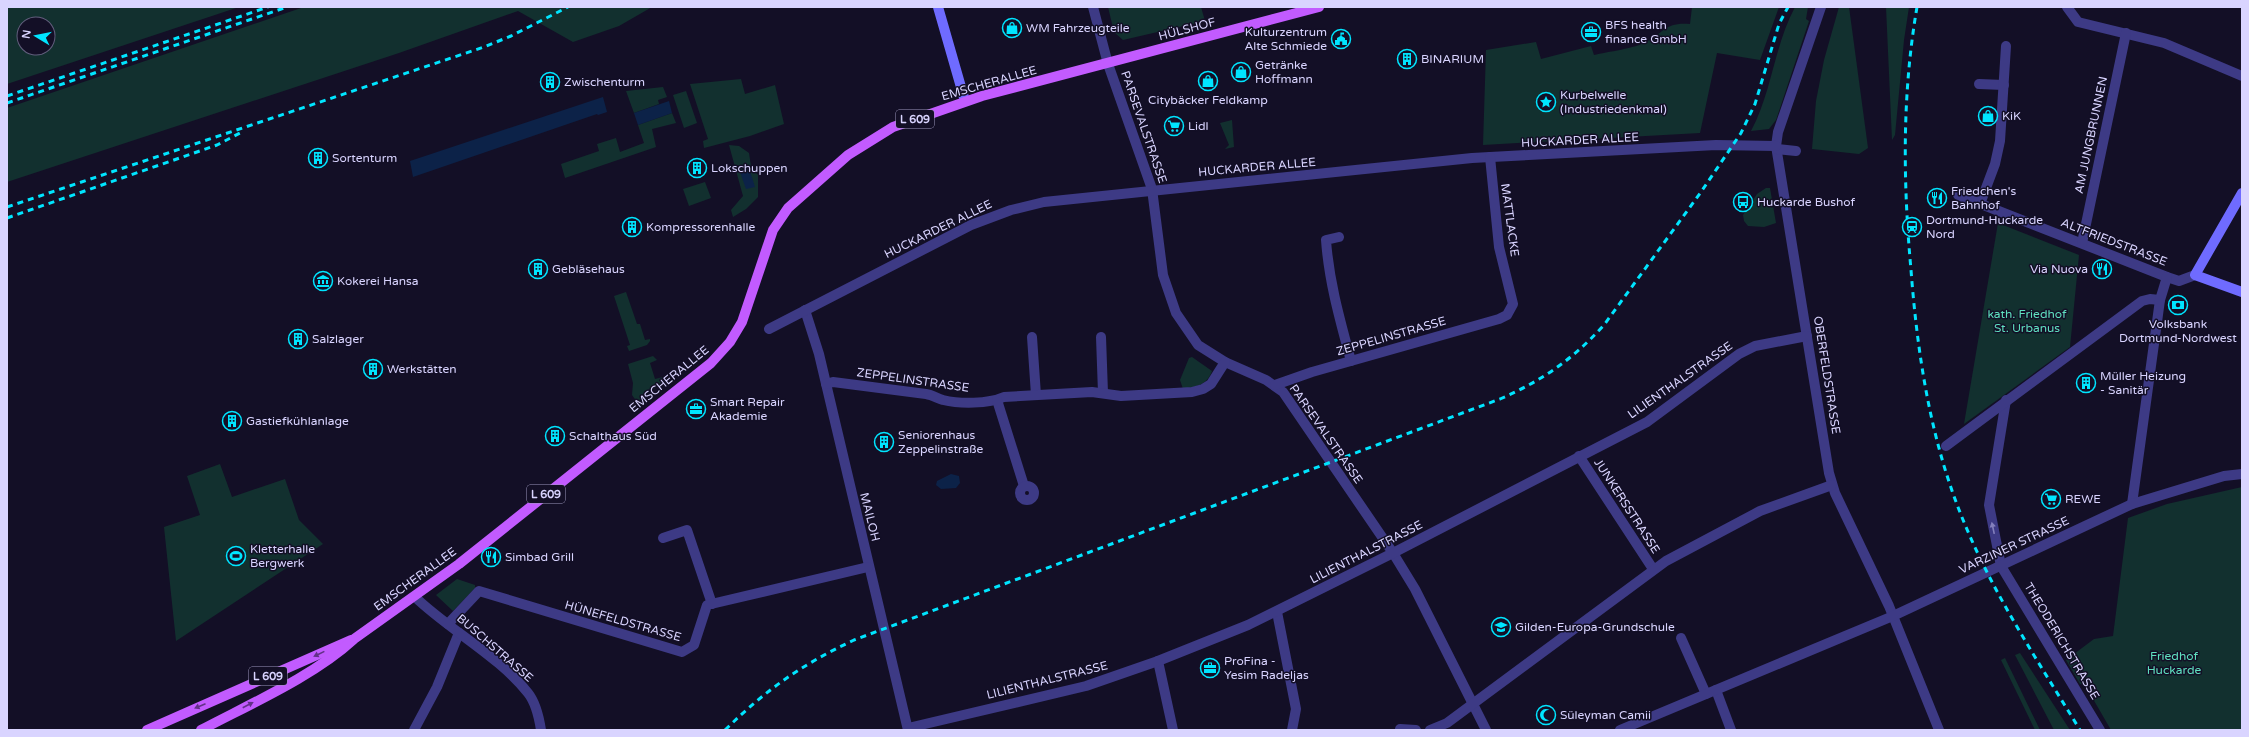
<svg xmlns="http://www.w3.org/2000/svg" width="2249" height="737" viewBox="0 0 2249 737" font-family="'Varela Round',sans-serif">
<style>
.green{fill:#12302f;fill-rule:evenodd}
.water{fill:#0c2248}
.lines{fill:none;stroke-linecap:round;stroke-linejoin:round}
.minor{stroke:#3d3a85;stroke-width:10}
.tertiary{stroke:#3d3a85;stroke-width:10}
.secondary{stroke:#6f6bff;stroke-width:10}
.primary{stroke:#c25bff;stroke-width:10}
.rail{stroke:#00e5ff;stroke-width:3;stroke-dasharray:6 5;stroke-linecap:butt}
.oneway{fill:#837fbc}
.oneway2{fill:#623188}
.labels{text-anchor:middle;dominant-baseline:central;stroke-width:3;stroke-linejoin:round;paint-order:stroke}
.shield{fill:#130f26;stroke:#9e99be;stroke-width:1}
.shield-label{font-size:11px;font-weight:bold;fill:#d9d4ff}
.poi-label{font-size:12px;fill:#d9d4ff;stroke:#130f26;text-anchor:start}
.street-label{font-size:12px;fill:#d9d4ff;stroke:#130f26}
.park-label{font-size:12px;fill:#5fe0c0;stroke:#130f26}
</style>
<rect width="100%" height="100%" fill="#130f26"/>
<g class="green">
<path d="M7,7H239L7,84ZM24,24H48V48H24Z"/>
<polygon points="304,7 652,7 619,26 573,42 518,11 399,53 7,182 7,108"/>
<polygon points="1108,7 1201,7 1205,21 1123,40 1114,32"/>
<path d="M1692,7H1779L1760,60L1717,53L1700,133L1483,145L1486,50L1536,42L1541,59L1591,46L1594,55C1607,52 1636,48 1646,42C1665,32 1665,22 1690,24Z"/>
<path d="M1795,7H1808L1806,19L1809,21L1776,120L1769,129L1751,131C1772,92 1774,46 1795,7Z"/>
<polygon points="1839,7 1849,7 1868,148 1859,154 1812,149 1816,101 1824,60"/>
<polygon points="1886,7 1909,7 1904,40 1895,135 1892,140"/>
<polygon points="741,79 745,94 775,85 784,124 750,136 704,148 703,141 708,139 690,84"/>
<polygon points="663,87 667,97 658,100 659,104 634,113 626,91"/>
<polygon points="686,91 697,123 684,128 673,95"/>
<polygon points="672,113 676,123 652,129 656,147 565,178 561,164 599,151 597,144 616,138 620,152 644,143 638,125"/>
<polygon points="1232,120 1234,147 1225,149 1229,145 1220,123"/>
<polygon points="729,145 739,146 749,153 751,166 758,175 758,197 746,209 733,217 731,210 743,196"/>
<polygon points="705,182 711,198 689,206 683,189"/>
<polygon points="1766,188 1770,188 1776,223 1764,227 1748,226 1744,221 1743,215 1757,194"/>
<polygon points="1998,223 2079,255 2070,347 1964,424"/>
<polygon points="626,292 637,324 640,324 645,340 650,339 650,341 647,345 629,351 627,346 630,345 614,296"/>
<polygon points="653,356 657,360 650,363 655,379 663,377 664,381 637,402 632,395 633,383 628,364"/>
<path d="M1192,357L1212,371C1207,385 1196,387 1183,389L1180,380L1189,358Z"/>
<polygon points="220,464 232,497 285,479 299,520 323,544 176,641 164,527 200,515 187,476"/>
<polygon points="2242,487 2242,730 2111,730 2085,685 2080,684 2066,660 2094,639 2113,636 2128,518 2167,504"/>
<polygon points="457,579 475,585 475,588 453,611 436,595"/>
<polygon points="2020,653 2070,730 2054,730 2015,655"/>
<polygon points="2005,658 2040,730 2035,730 2001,660"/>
</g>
<g class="water">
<polygon points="603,97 607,112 598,115 597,114 413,177 410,161"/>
<polygon points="669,101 672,113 638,125 634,113"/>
<polygon points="749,168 755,187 746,189 740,172"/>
<polygon points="951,474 959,476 960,483 956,488 941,489 936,485 937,481"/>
</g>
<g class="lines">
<g class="minor">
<polyline points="1093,7 1108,64 1152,189 1163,275 1176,313 1198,345 1225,362 1266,380 1283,392 1393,553 1415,589 1486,730"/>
<polyline points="1821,7 1778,132 1776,146 1829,473 1835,493 1889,606 1939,730"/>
<polyline points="2067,7 2078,22 2164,43 2242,76"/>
<polyline points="1979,84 2004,85"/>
<polyline points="1777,149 1796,151"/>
<polyline points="1958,195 2167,277 2179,281 2195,275"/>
<polyline points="1980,204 1995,164 2000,141 2006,46"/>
<path d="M1339,237L1326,240C1329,282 1340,320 1351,361"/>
<polyline points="2082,243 2126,33"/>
<polyline points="805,310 819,354 908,730"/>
<polyline points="769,329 971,225 1011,210 1044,202 1472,158 1716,145 1776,146"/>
<polyline points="1032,337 1036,395"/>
<polyline points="1101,337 1103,393"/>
<path d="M826,384L833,382C864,386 895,390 926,394C932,395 937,398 943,400C960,404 988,404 1004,397L1092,392L1121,396L1192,392L1203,389L1211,384L1225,362"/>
<polyline points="1275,385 1312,372 1499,319 1507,315 1513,304 1499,247 1490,157"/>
<polyline points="997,400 1024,486"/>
<polyline points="2006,400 1989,505 2001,566 2100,730"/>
<polyline points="1946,446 2142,301 2150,299 2160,300"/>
<polyline points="1579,456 1653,569"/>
<circle cx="1027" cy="493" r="7"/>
<polyline points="2132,504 2160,300 2167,277"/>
<polyline points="663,538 687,530 712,604"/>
<polyline points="1277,612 1296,709 1292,730"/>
<polyline points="448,624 479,591 682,652 694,645 707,605 868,567"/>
<polyline points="1681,638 1706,694"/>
<polyline points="1158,661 1173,730"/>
<polyline points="1716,690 1731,730"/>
<polyline points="908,728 1086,686 1158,661 1248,625 1393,553 1647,422 1739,354 1755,346 1807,336"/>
<polyline points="1400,729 1416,730"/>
<polyline points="414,730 437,687 459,633"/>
<polyline points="1430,730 1447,723 1666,561 1760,511 1832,485"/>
</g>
<g class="tertiary">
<path d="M415,597C448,629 500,657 528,693C536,703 539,717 541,730"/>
<polyline points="1620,730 1893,616 2132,504 2224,476 2242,474"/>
</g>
<g class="secondary">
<polyline points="938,7 965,101"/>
<polyline points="2242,193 2195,275 2242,292"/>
</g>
<g class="primary">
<polyline points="147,730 351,640"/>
<path d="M201,730C250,704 314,676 354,639L459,564L711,363L730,342L742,322L773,230L788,208L848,155L893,127L982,96L1319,7"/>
</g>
<g class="rail">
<path d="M1917,7C1902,94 1903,182 1911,270C1918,361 1932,450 1969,534C1999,603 2041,666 2080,730"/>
<polyline points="7,96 268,7"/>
<polyline points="7,103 287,7"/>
<polyline points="7,207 484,47 511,36 568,7"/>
<polyline points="7,218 217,145 242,132"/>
<path d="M725,730C767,689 801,665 854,640L1500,399C1543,380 1572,360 1604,325L1701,192L1741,133L1755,104L1779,24L1788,7"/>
</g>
</g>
<defs><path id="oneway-solid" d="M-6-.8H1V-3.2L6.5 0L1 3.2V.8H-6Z"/></defs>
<use class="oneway" href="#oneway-solid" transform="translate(1993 528) rotate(-102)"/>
<g class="oneway2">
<use href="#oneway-solid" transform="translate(319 654) rotate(154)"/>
<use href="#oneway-solid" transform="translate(248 705) rotate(-28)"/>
<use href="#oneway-solid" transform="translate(200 706) rotate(157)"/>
</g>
<defs>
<symbol id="shop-ring" viewBox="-11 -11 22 22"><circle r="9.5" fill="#130f26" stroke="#00e5ff" stroke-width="1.5"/><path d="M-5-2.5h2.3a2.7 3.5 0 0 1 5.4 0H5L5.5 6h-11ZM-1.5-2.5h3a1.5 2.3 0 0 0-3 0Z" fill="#00e5ff"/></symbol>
<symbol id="office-ring" viewBox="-11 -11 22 22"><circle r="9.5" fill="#130f26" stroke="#00e5ff" stroke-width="1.5"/><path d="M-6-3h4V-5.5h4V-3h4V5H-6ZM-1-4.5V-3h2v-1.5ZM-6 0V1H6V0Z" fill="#00e5ff"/></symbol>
<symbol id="civic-ring" viewBox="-11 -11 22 22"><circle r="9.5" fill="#130f26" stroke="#00e5ff" stroke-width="1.5"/><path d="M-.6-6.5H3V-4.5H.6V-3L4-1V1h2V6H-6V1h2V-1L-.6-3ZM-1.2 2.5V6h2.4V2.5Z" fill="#00e5ff"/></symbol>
<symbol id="building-ring" viewBox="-11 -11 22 22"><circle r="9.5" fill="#130f26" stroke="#00e5ff" stroke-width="1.5"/><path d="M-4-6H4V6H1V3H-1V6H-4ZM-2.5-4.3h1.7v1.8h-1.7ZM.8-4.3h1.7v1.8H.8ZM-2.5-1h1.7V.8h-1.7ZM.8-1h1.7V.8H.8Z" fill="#00e5ff"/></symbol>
<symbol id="sight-ring" viewBox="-11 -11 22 22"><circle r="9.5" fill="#130f26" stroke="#00e5ff" stroke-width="1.5"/><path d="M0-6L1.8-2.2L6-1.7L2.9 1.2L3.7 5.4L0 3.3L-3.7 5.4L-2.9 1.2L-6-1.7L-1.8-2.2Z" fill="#00e5ff"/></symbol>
<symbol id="supermarket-ring" viewBox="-11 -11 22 22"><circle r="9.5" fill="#130f26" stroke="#00e5ff" stroke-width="1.5"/><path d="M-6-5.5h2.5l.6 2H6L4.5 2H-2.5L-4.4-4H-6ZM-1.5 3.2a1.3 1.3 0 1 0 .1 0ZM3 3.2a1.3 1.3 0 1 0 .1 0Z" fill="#00e5ff"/></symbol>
<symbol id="restaurant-ring" viewBox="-11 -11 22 22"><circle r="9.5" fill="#130f26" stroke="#00e5ff" stroke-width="1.5"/><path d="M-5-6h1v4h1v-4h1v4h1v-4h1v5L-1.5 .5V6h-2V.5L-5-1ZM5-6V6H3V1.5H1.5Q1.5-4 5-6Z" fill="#00e5ff"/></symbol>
<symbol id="bus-ring" viewBox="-11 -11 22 22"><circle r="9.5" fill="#130f26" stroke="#00e5ff" stroke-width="1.5"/><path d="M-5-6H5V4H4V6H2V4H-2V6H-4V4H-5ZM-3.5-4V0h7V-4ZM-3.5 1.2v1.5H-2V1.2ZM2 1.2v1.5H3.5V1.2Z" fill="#00e5ff"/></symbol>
<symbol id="station-ring" viewBox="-11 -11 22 22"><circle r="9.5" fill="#130f26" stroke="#00e5ff" stroke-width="1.5"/><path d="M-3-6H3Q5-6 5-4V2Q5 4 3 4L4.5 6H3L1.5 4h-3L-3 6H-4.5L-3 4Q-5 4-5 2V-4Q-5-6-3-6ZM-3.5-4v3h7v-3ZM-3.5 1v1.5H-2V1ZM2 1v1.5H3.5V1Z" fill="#00e5ff"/></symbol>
<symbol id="museum-ring" viewBox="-11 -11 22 22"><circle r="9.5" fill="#130f26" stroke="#00e5ff" stroke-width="1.5"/><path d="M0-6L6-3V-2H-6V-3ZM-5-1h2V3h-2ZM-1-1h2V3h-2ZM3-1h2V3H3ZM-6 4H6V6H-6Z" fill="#00e5ff"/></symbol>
<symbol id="bank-ring" viewBox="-11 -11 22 22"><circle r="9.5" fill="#130f26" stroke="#00e5ff" stroke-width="1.5"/><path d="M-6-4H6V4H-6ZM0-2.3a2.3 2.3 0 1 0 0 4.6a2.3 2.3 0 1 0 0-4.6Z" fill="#00e5ff"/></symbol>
<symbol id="stadium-ring" viewBox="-11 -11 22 22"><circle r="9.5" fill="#130f26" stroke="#00e5ff" stroke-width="1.5"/><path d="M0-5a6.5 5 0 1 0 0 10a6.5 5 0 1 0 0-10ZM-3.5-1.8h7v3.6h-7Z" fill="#00e5ff"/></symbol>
<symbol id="school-ring" viewBox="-11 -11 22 22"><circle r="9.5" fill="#130f26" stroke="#00e5ff" stroke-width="1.5"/><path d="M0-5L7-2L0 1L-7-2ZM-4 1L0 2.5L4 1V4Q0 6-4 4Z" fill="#00e5ff"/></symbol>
<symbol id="mosque-ring" viewBox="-11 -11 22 22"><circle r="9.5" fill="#130f26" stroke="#00e5ff" stroke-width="1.5"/><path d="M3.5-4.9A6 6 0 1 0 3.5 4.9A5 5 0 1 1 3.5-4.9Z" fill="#00e5ff"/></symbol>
</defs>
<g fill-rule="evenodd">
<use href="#shop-ring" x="1001" y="17" width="22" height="22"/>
<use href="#office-ring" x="1580" y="21" width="22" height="22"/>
<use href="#civic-ring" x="1330" y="28" width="22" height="22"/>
<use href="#building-ring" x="1396" y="48" width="22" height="22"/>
<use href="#shop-ring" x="1230" y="61" width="22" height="22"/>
<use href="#shop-ring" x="1197" y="70" width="22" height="22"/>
<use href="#building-ring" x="539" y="71" width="22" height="22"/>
<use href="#sight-ring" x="1535" y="91" width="22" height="22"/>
<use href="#shop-ring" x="1977" y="105" width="22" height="22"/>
<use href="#supermarket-ring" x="1163" y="115" width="22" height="22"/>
<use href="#building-ring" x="307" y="147" width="22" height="22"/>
<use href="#building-ring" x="686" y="157" width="22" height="22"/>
<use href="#restaurant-ring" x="1926" y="187" width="22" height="22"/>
<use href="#bus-ring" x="1732" y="191" width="22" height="22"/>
<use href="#building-ring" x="621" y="216" width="22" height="22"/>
<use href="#station-ring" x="1901" y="216" width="22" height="22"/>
<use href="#building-ring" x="527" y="258" width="22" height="22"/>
<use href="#restaurant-ring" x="2091" y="258" width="22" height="22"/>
<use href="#museum-ring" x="312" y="270" width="22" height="22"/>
<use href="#bank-ring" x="2167" y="294" width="22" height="22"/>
<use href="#building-ring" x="287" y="328" width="22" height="22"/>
<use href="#building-ring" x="362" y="358" width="22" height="22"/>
<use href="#building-ring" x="2075" y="372" width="22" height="22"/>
<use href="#office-ring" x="685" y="398" width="22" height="22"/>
<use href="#building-ring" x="221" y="410" width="22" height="22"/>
<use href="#building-ring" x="544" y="425" width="22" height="22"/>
<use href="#building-ring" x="873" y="431" width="22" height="22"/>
<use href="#supermarket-ring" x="2040" y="488" width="22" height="22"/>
<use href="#stadium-ring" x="225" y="545" width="22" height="22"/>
<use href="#restaurant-ring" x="480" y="546" width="22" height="22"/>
<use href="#school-ring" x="1490" y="616" width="22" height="22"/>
<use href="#office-ring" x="1199" y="657" width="22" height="22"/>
<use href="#mosque-ring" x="1535" y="704" width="22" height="22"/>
</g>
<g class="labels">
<g class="shield">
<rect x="896" y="110" width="38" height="18" rx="3"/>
<rect x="527" y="485" width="38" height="18" rx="3"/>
<rect x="249" y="667" width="38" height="18" rx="3"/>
</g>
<g class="shield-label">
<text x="915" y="119">L 609</text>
<text x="546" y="494">L 609</text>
<text x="268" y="676">L 609</text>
</g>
<g class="poi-label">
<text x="1605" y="25">BFS health<tspan x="1605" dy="14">finance GmbH</tspan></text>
<text x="1026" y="28">WM Fahrzeugteile</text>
<text x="1327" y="32" text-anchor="end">Kulturzentrum<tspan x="1327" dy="14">Alte Schmiede</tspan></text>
<text x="1421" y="59">BINARIUM</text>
<text x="1255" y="65">Getränke<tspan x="1255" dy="14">Hoffmann</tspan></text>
<text x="564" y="82">Zwischenturm</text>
<text x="1560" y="95">Kurbelwelle<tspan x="1560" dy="14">(Industriedenkmal)</tspan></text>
<text x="1208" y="100" text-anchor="middle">Citybäcker Feldkamp</text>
<text x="2002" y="116">KiK</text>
<text x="1188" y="126">Lidl</text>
<text x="332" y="158">Sortenturm</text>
<text x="711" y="168">Lokschuppen</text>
<text x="1951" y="191">Friedchen's<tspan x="1951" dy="14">Bahnhof</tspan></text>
<text x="1757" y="202">Huckarde Bushof</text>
<text x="1926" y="220">Dortmund-Huckarde<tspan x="1926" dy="14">Nord</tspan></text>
<text x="646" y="227">Kompressorenhalle</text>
<text x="552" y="269">Gebläsehaus</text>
<text x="2088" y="269" text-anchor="end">Via Nuova</text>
<text x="337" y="281">Kokerei Hansa</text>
<text x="2178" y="324" text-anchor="middle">Volksbank<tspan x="2178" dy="14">Dortmund-Nordwest</tspan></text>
<text x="312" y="339">Salzlager</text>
<text x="387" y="369">Werkstätten</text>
<text x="2100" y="376">Müller Heizung<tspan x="2100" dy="14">- Sanitär</tspan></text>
<text x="710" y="402">Smart Repair<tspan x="710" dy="14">Akademie</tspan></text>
<text x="246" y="421">Gastiefkühlanlage</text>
<text x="898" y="435">Seniorenhaus<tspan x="898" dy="14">Zeppelinstraße</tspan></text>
<text x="569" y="436">Schalthaus Süd</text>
<text x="2065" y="499">REWE</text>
<text x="250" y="549">Kletterhalle<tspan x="250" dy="14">Bergwerk</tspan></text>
<text x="505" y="557">Simbad Grill</text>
<text x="1515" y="627">Gilden-Europa-Grundschule</text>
<text x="1224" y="661">ProFina -<tspan x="1224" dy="14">Yesim Radeljas</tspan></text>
<text x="1560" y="715">Süleyman Camii</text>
</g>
<g class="street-label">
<text transform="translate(1187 29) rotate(-15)">HÜLSHOF</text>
<text transform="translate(989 83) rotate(-16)">EMSCHERALLEE</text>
<text transform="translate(1144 127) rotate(71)">PARSEVALSTRASSE</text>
<text transform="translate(2091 135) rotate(-78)">AM JUNGBRUNNEN</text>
<text transform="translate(1580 140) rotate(-3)">HUCKARDER ALLEE</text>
<text transform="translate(1257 167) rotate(-5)">HUCKARDER ALLEE</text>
<text transform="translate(1510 220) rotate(82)">MATTLACKE</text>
<text transform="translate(938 229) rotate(-26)">HUCKARDER ALLEE</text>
<text transform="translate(2114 242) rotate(21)">ALTFRIEDSTRASSE</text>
<text transform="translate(1391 336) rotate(-16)">ZEPPELINSTRASSE</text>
<text transform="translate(1827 375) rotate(81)">OBERFELDSTRASSE</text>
<text transform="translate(669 379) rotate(-39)">EMSCHERALLEE</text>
<text transform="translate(913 380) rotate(8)">ZEPPELINSTRASSE</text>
<text transform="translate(1680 380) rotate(-35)">LILIENTHALSTRASSE</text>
<text transform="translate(1326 434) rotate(55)">PARSEVALSTRASSE</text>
<text transform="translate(1627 506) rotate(57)">JUNKERSSTRASSE</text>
<text transform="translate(870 517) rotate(76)">MAILOH</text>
<text transform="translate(2014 545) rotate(-25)">VARZINER STRASSE</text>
<text transform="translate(1366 552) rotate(-27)">LILIENTHALSTRASSE</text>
<text transform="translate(415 579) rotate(-36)">EMSCHERALLEE</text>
<text transform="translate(623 621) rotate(16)">HÜNEFELDSTRASSE</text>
<text transform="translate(2062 641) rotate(59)">THEODERICHSTRASSE</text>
<text transform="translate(495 648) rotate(41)">BUSCHSTRASSE</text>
<text transform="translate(1047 680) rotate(-14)">LILIENTHALSTRASSE</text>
</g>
<g class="park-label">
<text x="2027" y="314">kath. Friedhof<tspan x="2027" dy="14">St. Urbanus</tspan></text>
<text x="2174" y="656">Friedhof<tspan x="2174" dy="14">Huckarde</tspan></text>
</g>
</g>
<rect width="2249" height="737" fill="none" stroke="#d9d4ff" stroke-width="16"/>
<g transform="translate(36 36) rotate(280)"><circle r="19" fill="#130f26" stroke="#625e7d"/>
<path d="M0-3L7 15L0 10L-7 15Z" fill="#00e5ff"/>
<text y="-6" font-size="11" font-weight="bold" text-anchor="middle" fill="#d9d4ff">N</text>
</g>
</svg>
